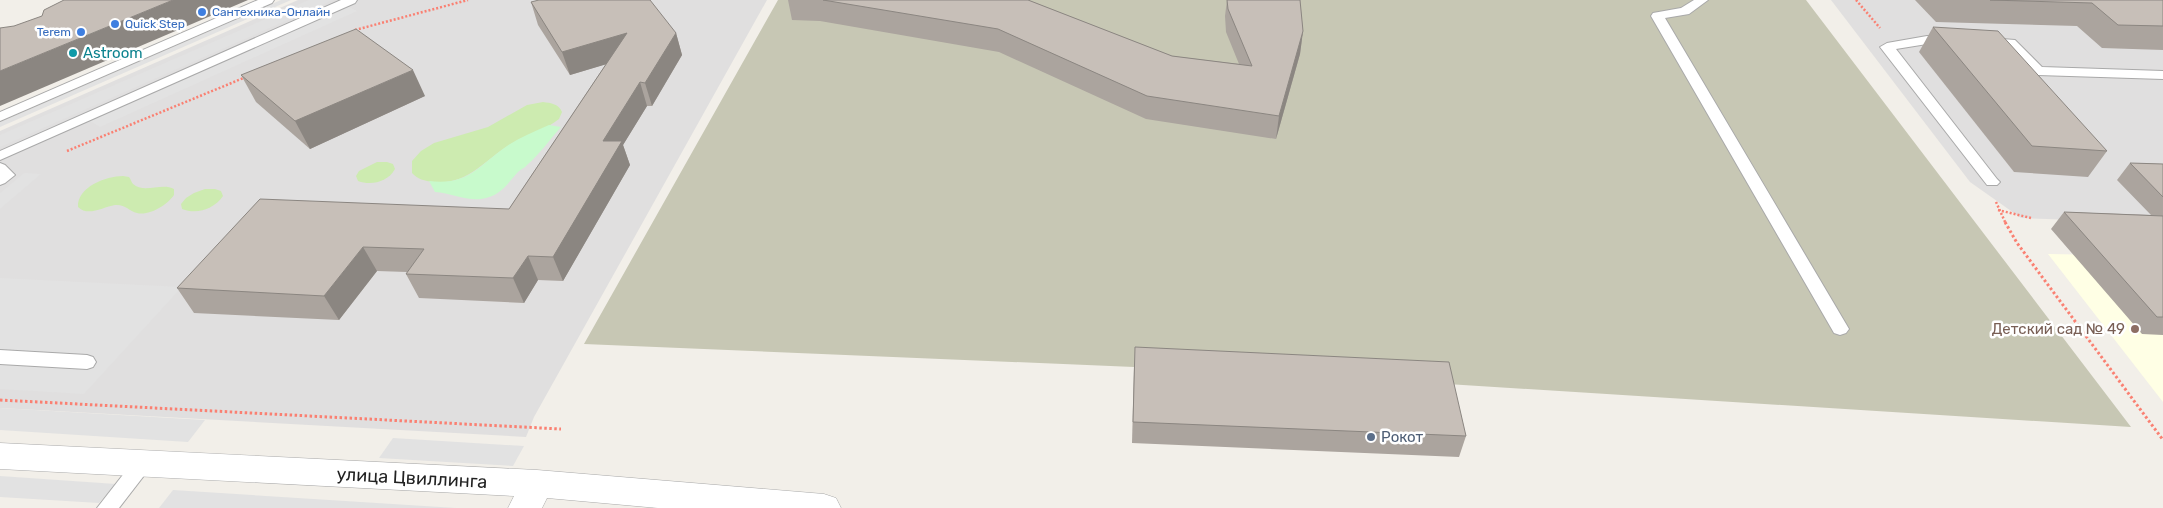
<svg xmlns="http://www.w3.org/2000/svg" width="2163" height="508" viewBox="0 0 2163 508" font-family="Rubik,sans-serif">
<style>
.residential{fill:#e0dfdf}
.education{fill:#ffffe5}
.construction{fill:#c7c7b4}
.grass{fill:#cdebb0}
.park{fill:#c8facc}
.parking{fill:#e2e2e2}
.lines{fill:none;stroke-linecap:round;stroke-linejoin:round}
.service-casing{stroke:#a9a9a9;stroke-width:2}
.minor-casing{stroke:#a9a9a9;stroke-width:1}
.path-far1{stroke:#fa8072;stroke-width:2.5;stroke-dasharray:2 2;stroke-linecap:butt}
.path{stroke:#fa8072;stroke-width:3;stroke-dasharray:2.5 2.5;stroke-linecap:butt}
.service{fill:#fff;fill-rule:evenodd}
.minor{fill:#fff;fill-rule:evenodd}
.wall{fill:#aba49e}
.shaded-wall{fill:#8b8681}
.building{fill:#c7bfb8;stroke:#8b8681}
.shop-dot{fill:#3f7fe0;stroke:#fff;stroke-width:2}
.culture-dot{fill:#0f9aa8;stroke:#fff;stroke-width:2}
.education-dot{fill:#8d6e63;stroke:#fff;stroke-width:2}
.service-dot{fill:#5c6f8a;stroke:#fff;stroke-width:2}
.labels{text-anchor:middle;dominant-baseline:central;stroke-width:5;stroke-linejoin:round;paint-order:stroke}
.far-shop-label{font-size:12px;fill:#366cbe;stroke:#fff;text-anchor:start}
.culture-label{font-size:15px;fill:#0d838f;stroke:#fff;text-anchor:start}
.education-label{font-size:15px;fill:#785e54;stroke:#fff;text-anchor:end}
.service-label{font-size:15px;fill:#4e5e75;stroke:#fff;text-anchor:start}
.near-street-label{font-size:18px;fill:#222;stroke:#fff}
</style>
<rect width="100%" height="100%" fill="#f2efe9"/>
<g class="residential">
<polygon points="298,0 767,0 534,417 526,437 0,408 0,131"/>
<polygon points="1831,0 2072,0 2163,7 2163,223 2021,218 1970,182"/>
</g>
<polygon class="education" points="2048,254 2163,256 2163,402"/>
<polygon class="construction" points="778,0 1806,0 2131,427 1400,381 1134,367 584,344"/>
<g class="grass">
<path d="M543,102C551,103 559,104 562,112L559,119C546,130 526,134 511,144C484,160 468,186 433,182C425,181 417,179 412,173V161L421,151L434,143L488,127L527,105Z"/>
<path d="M377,162H387L393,164L395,169C388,182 371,186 358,181L356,176L359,171Z"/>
<path d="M123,176L129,177C131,179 131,182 133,184C144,194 162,182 174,189V195C167,205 150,216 137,213C129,211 125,204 115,205C103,207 88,217 78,207C77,187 106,176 123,176Z"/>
<path d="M205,189H215L221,191L223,196C214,209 197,215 182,209L181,204L186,198L194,193Z"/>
</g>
<path class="park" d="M549,125L561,127C550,139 540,154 527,165C525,168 521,169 518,172C506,185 501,196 481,199C466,201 451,193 435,192L429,181C469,186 479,165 507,146C521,137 535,131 549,125Z"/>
<g class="parking">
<polygon points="281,0 291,0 0,127 0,122"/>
<polygon points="309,0 333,0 0,147 0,135"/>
<polygon points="347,6 357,11 100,127 90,121"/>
<polygon points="24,173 41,174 0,209 0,193"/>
<polygon points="0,278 182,287 84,394 0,389"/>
<polygon points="0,408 205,420 188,442 0,430"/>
<polygon points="393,438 524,446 513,466 379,458"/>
<polygon points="0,476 116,484 99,503 0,497"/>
<polygon points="173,490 456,508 159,508"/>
</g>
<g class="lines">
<defs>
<g id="service">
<polygon points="258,0 274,0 272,3 0,121 0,112"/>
<polygon points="341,0 357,0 355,3 0,160 0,151"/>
<polygon points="1694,0 1708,0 1689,14 1665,18 1849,329 1846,333 1840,335 1834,333 1651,16 1653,13 1681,8"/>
<polygon points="1927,36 1947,37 1953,41 1947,45 1927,44 1896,49 1997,179 2000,182 1997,185 1987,185 1880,47 1887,43"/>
<polygon points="1989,38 2015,40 2042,67 2163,71 2163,79 2038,75 2033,74 2006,47 1984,45 1983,42 1984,39"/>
<polygon points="0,163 5,165 15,175 5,183 0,185"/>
<polygon points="0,350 87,355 93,357 96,362 93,367 87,369 0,364"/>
<polygon points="143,456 150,458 153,464 119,508 97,508 136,458"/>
</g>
<polygon id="minor" points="0,443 537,470 824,494 836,498 841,508 658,508 547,498 542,508 508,508 514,496 0,469"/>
</defs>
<use href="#service" class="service-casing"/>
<use href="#minor" class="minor-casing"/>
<g class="path-far1">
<polyline points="1856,0 1880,28"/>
<polyline points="355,30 468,0"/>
<polyline points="67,151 246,77"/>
<polyline points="1996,202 2006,224"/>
<polyline points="1998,210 2031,218"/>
</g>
<g class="path">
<polyline points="2005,222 2017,243 2163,440"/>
<polyline points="0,400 561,429"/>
</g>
<use href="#service" class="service"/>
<use href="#minor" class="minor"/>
</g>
<g class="wall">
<polygon points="788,0 1028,0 1172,56 1239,64 1226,32 1225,16 1227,0 1300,0 1303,31 1300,54 1276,139 1146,119 999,52 820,21 792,20"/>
<polygon points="1915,0 2163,0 2163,50 2102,48 2077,26 1936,22"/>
<polygon points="531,2 676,33 682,55 652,106 647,106 623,145 630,165 563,281 538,280 524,303 419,298 406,274 407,272 377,271 339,320 194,313 177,288 509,209 606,64 570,75 538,25"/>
<polygon points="1933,27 2107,151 2088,177 2014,172 1919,52"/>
<polygon points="241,75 425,96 310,149 256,102"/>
<polygon points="2130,163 2163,164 2163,335 2142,334 2051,229 2064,212 2151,215 2117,180"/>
<polygon points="1134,367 1466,436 1459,457 1132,443"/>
</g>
<g class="shaded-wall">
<polygon points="173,0 248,0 0,106 0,71"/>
<polygon points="1303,31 1300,54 1276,139 1279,116"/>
<polygon points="627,33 634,56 570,75 562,52"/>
<polygon points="676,33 682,55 652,106 645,83"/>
<polygon points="413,70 425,96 310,149 295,121"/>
<polygon points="640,82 647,106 623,145 630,165 563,281 553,257 603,141"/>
<polygon points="363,247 377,271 339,320 324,296"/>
<polygon points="528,256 538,280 524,303 513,278"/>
</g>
<g class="building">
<polygon points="64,0 173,0 0,71 0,28 14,26 42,16 44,10"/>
<polygon points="539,0 650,0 676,33 645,83 640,82 603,141 622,141 553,257 528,256 513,278 406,274 424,249 363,247 324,296 177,288 260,199 509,209 627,33 562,52 531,2"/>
<polygon points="823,0 1028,0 1172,56 1252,66 1228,9 1227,0 1300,0 1303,31 1279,116 1147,96 998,29"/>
<polygon points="1990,0 2163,0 2163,26 2118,25 2092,3"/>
<polygon points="1933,27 1998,31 2107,151 2032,146"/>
<polygon points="356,29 413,70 295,121 241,75"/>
<polygon points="2130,163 2163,164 2163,197"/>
<polygon points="2064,212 2163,216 2163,317 2157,317"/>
<polygon points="1135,347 1449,362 1466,436 1133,422"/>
</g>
<g class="shop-dot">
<circle cx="202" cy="12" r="5"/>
<circle cx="115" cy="24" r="5"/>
<circle cx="81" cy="32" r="5"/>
</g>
<circle class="culture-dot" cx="73" cy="53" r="5"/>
<circle class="education-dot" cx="2135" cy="329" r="5"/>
<circle class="service-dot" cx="1371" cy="437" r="5"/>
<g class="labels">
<g class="far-shop-label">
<text x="212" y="12">Сантехника-Онлайн</text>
<text x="125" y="24">Quick Step</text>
<text x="71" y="32" text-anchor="end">Terem</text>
</g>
<g class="culture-label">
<text x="83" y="53">Astroom</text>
</g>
<g class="education-label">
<text x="2125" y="329">Детский сад № 49</text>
</g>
<g class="service-label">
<text x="1381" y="437">Рокот</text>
</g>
<g class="near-street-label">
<text transform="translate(412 478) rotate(3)">улица Цвиллинга</text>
</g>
</g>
</svg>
